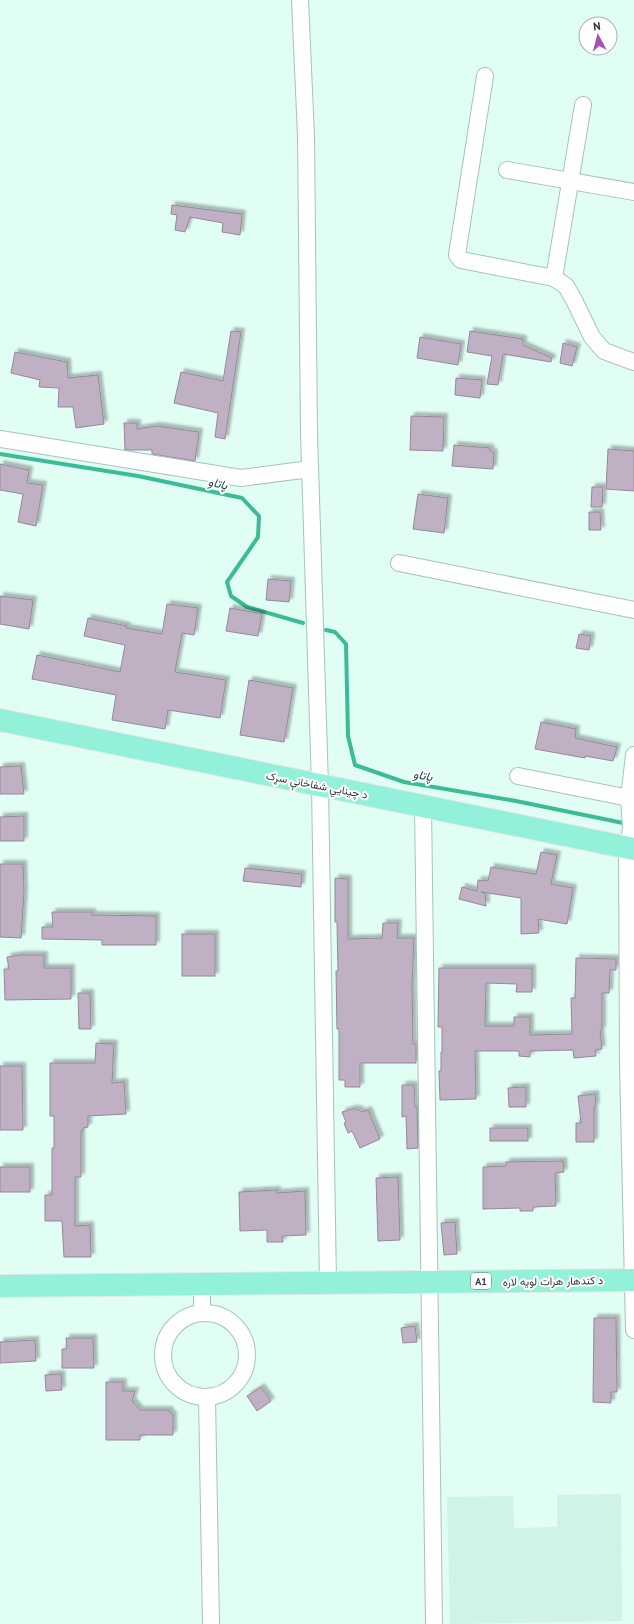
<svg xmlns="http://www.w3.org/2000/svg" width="634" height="1624" viewBox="0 0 634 1624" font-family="'PT Sans',Vazirmatn,sans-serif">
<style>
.built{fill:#cff3e6}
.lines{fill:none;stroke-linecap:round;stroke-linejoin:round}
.stream{stroke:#3cbb99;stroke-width:4}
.building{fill:#c0b0c4;stroke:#96879a;filter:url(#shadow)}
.minor-casing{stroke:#a7c3b9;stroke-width:18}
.primary-casing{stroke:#e6e7e7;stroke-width:24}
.minor{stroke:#fff;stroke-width:16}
.primary{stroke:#94f1d9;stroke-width:22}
.labels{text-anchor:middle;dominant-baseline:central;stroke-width:4;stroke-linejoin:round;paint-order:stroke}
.shield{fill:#fff;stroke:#6d7572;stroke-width:1}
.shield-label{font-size:10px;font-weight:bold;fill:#2f3a36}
.street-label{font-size:11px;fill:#2f3a36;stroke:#fff}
.water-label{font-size:12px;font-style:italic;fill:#063f31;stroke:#fff}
</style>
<defs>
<filter id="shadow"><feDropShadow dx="3.5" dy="-3.5" stdDeviation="1" flood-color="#0004"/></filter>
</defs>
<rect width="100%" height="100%" fill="#e1fef4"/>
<polygon class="built" points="621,1494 622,1621 450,1624 447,1497 513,1496 514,1528 557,1527 557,1495"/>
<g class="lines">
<g class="stream">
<polyline points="0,454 138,476 242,498 259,516 258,537 227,582 231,596 247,607 303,623"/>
<polyline points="326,630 335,632 346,644 348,736 355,765 404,782 516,801 628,824"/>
</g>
</g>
<g class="building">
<polygon points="172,205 242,214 240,235 222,232 223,223 190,217 185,232 175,230 177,215 171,214"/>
<polygon points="231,331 241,332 225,439 215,437 218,413 174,403 181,372 223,381"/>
<polygon points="470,331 523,339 523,345 552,358 551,362 503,354 498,385 487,384 492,356 467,352"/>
<polygon points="420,337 461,344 458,365 417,358"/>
<polygon points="563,343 577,347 572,366 560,363"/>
<polygon points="15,352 67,362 68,378 98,375 104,424 76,428 73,407 58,407 59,388 39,387 40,380 11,373"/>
<polygon points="456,378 482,380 480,398 455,395"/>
<polygon points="411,416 444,417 443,451 410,450"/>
<polygon points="124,423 137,423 137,429 157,426 199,432 195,461 152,454 152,450 125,450"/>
<polygon points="454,445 490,448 490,451 494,453 493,469 452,466"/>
<polygon points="608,449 634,451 634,491 606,489"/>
<polygon points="0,464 29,470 27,483 43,485 36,526 18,522 23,494 0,490"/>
<polygon points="592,487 603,487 602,507 591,507"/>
<polygon points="418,494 448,498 444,533 413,529"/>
<polygon points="589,512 600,512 601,530 589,530"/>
<polygon points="268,579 291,581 289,602 266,600"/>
<polygon points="0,596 33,600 29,629 0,624"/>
<polygon points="167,604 198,608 194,635 182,633 175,672 226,680 220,718 168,710 165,729 112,720 116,695 32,679 37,655 120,672 125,645 84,636 88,618 127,626 126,628 162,634"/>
<polygon points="230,608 262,614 258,636 226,631"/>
<polygon points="579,634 591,636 589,650 576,648"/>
<polygon points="249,680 293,688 284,742 240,735"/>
<polygon points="541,722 576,729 575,738 617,747 613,761 585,756 585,758 535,749"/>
<polygon points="21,766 24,794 0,794 0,767"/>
<polygon points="24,816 24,841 0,841 0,817"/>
<polygon points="541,852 557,855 551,884 573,888 567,924 538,919 539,933 521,934 521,898 481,892 485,893 486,906 459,899 462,887 477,891 478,880 488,881 491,867 536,874"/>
<polygon points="0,864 23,864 24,892 21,938 0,937"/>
<polygon points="245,868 302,874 301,887 243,881"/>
<polygon points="335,878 348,879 348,939 382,938 383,923 398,923 397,938 414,938 412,985 413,1044 416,1044 416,1063 360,1063 360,1087 345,1087 345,1080 339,1080 339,1029 337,1029 336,971 338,971 337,922 335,922"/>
<polygon points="52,912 92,912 92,915 156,916 156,945 102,945 102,940 42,939 42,927 53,927"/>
<rect x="182" y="934" width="33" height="42"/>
<polygon points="20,955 44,955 44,968 71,968 71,999 5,1000 4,969 9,969 7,957"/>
<polygon points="576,958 616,959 616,970 610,970 609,993 602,993 602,1030 600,1031 602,1049 595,1050 596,1056 574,1058 573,1050 530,1051 530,1057 519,1056 519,1051 475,1051 476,1099 440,1100 439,1071 441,1071 441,1052 442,1052 442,1027 438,1027 439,968 532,968 532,992 516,992 517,984 486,983 485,1026 514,1026 514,1017 530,1017 530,1035 572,1034 571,998 575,998"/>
<polygon points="78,993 90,993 91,1029 79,1029"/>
<polygon points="96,1043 114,1044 112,1083 124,1082 126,1114 88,1116 88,1127 83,1128 83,1131 81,1131 81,1177 75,1177 75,1226 90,1225 91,1257 64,1257 62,1221 45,1221 45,1195 52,1195 52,1148 54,1148 54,1116 50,1116 50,1063 95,1063"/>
<polygon points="0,1066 22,1066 23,1130 0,1130"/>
<polygon points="402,1085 414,1085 415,1107 417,1107 418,1148 407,1149 406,1116 402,1117"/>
<polygon points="526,1087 526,1107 509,1107 508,1088"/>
<polygon points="595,1094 596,1106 594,1107 594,1142 576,1142 576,1123 581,1123 578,1096"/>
<polygon points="352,1109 357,1109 362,1112 368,1110 380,1139 360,1148 352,1131 348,1133 344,1123 346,1122 342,1112"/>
<rect x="490" y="1128" width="38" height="13"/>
<polygon points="563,1161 564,1172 555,1173 556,1206 533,1207 533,1211 520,1211 520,1208 483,1209 483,1167 506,1166 506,1162"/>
<rect x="0" y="1167" width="30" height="25"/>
<polygon points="398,1177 400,1240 378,1241 376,1178"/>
<polygon points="277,1190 277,1193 305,1191 306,1235 282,1236 283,1242 267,1242 267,1230 240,1231 239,1192"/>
<polygon points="455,1222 457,1254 444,1255 441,1223"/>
<polygon points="594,1318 616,1318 617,1392 611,1392 611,1403 593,1402"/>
<polygon points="415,1326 417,1342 403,1343 401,1328"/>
<polygon points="66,1338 93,1338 94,1368 62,1368 62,1349 67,1349"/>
<polygon points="35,1340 36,1361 0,1363 0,1342"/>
<polygon points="61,1374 62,1390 46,1391 45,1375"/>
<polygon points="106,1382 123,1382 123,1391 135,1391 132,1401 140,1410 169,1410 170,1413 173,1415 173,1435 140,1435 140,1440 106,1440"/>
<polygon points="261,1387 271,1401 257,1411 247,1396"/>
</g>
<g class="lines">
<defs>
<g id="minor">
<polyline points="300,0 306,136 309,433 320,786 328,1284"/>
<polyline points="485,76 457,255 461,260 554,278 566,286 574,300 592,337 604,351 634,362"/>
<polyline points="507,170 634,192"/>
<polyline points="554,278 583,105"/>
<polyline points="0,439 241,478 310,469"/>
<polyline points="399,563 634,610"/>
<polyline points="634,755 629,798 631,829 627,848 628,1064 634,1330"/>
<polyline points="518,776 634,799"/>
<polyline points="423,806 434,1624"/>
<polyline points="202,1285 202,1313"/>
<circle cx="205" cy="1355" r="42"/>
<polyline points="207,1397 211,1624"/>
</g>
<g id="primary">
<polyline points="0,720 634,849"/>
<polyline points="0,1286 634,1280"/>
</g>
</defs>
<use href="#minor" class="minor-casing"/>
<use href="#primary" class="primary-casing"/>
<use href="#minor" class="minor"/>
<use href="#primary" class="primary"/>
</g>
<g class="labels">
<rect class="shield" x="471" y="1273" width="20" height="16" rx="3"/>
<g class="shield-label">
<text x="481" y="1281">A1</text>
</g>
<g class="street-label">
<text transform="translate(317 785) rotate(11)">د چينايي شفاخانې سړک</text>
<text transform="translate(553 1281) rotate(-1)">د کندهار هرات لویه لاره</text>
</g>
<g class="water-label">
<text transform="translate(218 483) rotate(12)">پاتاو</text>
<text transform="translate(423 775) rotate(10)">پاتاو</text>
</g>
</g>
<g transform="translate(598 36) rotate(353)"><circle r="19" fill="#ffffff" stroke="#acb0af"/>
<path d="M0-3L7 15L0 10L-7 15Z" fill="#a64eba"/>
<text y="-6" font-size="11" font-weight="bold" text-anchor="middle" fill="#2f3a36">N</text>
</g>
</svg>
